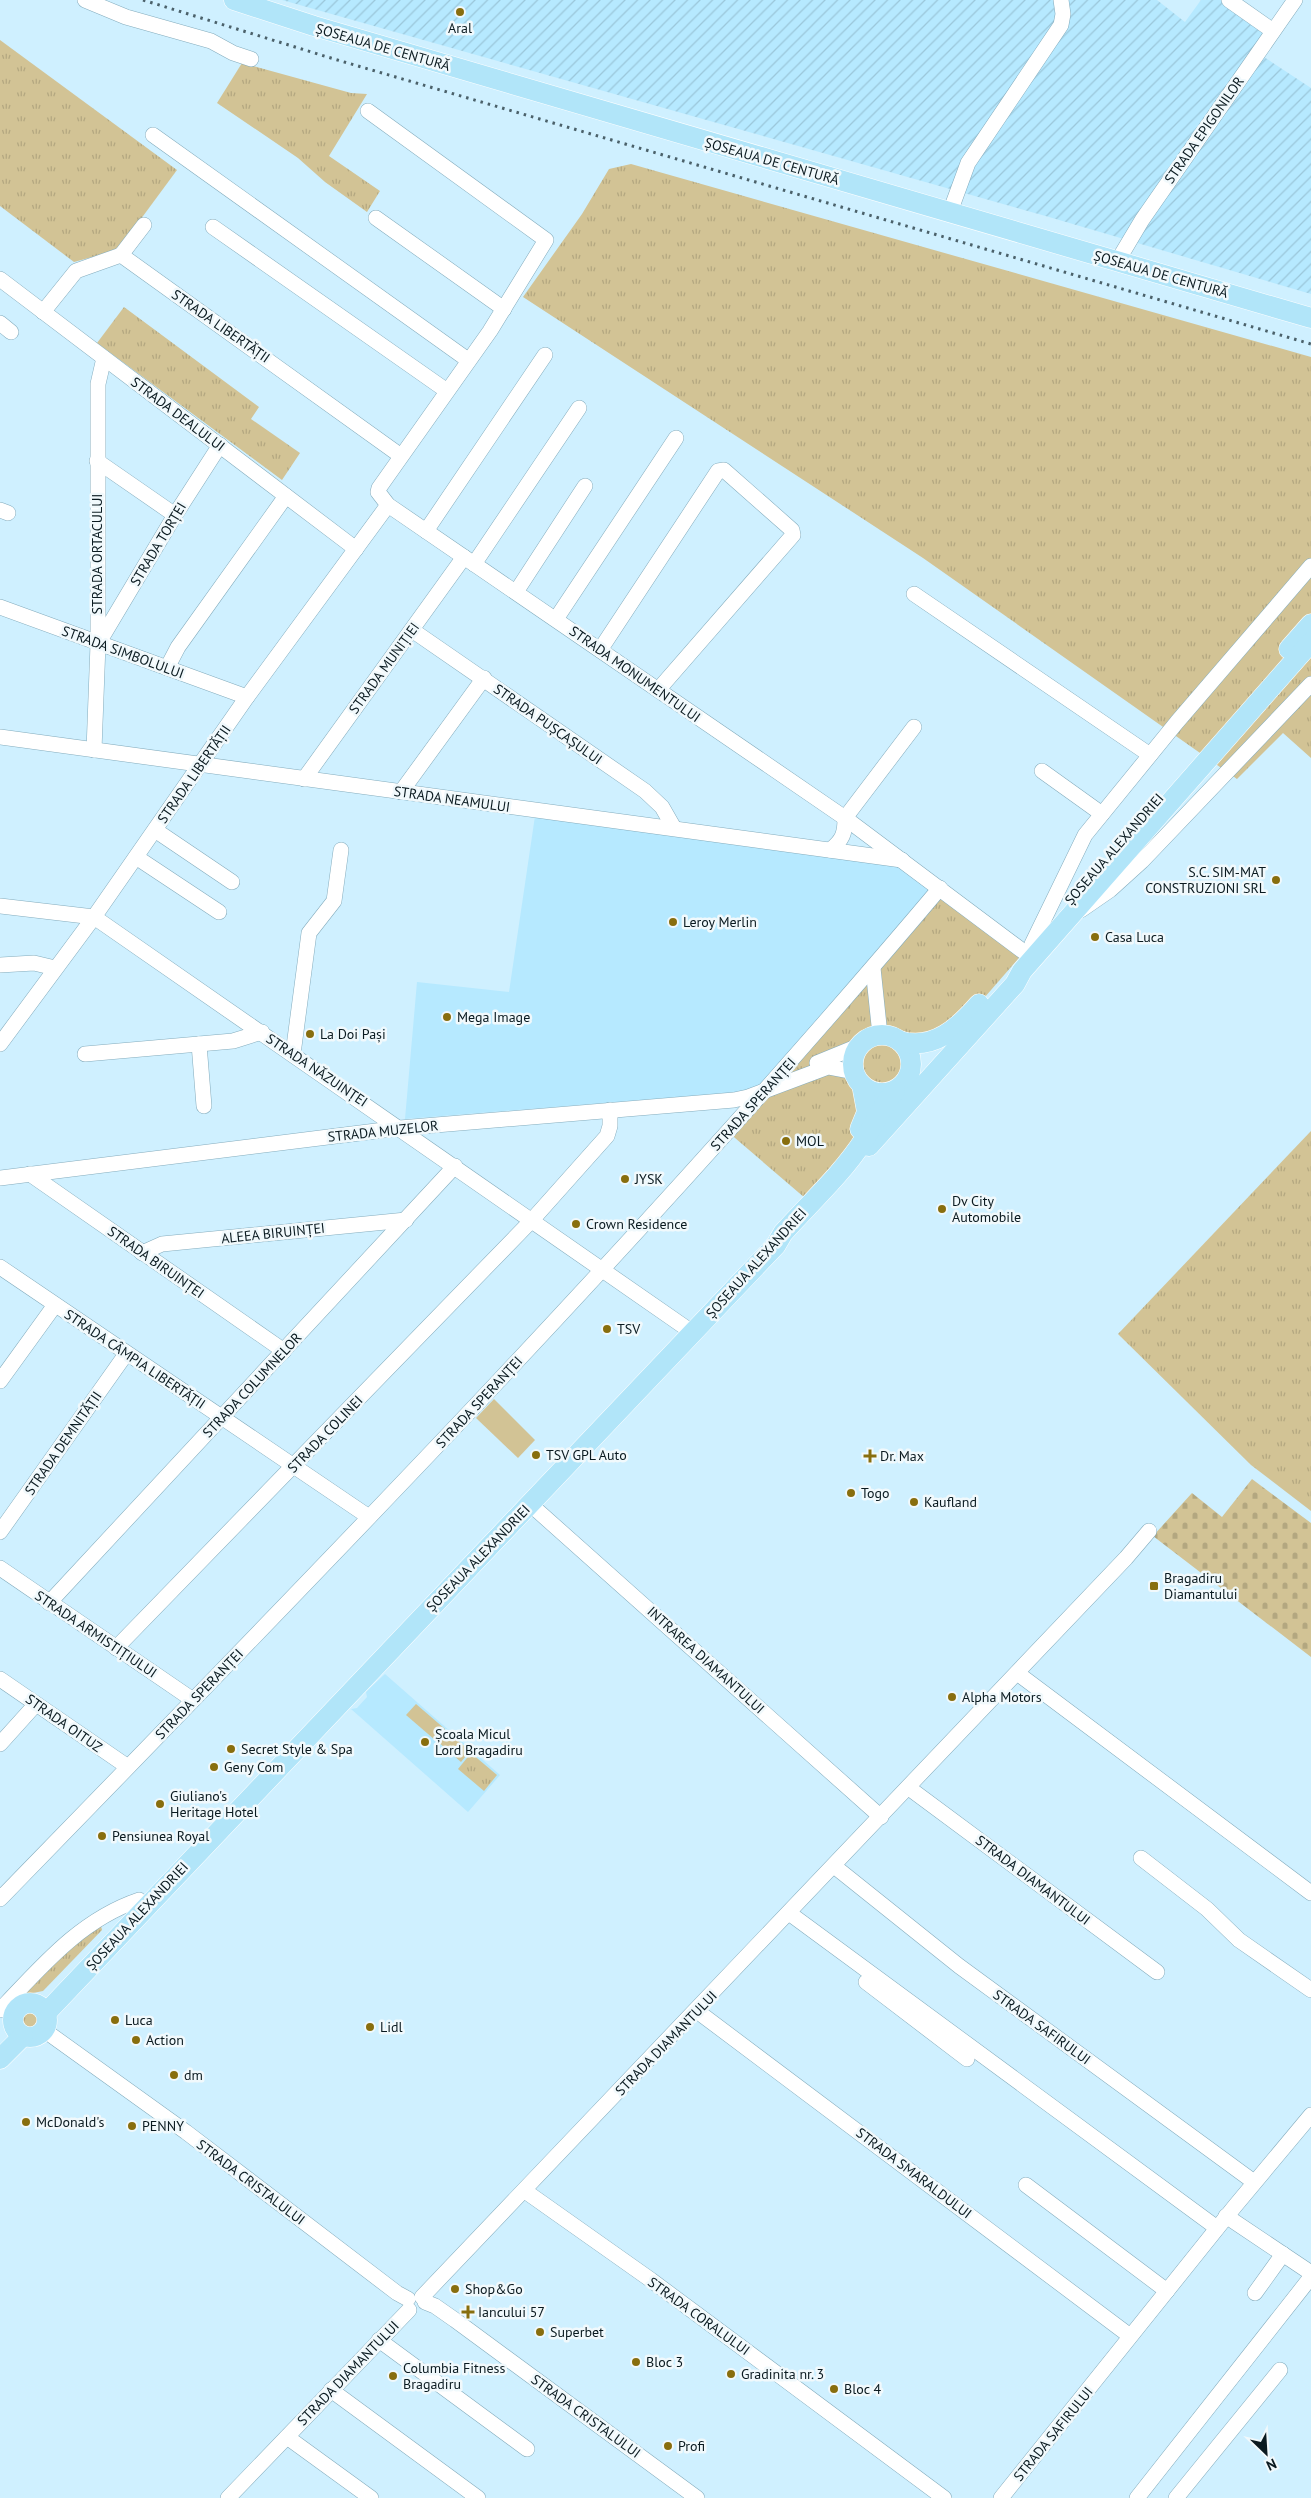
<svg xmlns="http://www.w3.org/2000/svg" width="1311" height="2498" viewBox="0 0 1311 2498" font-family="'PT Sans',sans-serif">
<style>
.built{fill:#b6e9ff}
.industrial{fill:url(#industrial-furrows)}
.grass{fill:url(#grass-tufts);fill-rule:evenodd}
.cemetery{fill:url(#cemetery-stones)}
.pitch{fill:#d2c395}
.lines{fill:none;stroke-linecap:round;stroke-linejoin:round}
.minor-casing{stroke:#84acbd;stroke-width:16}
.major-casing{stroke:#fff;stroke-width:21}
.minor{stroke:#fff;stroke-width:15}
.major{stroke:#b1e5f9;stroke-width:20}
.rail{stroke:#4b616a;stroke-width:3;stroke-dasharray:2.5 5;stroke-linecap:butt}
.poi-dot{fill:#886e0e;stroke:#f1f9fc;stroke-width:2}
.labels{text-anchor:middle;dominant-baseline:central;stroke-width:5;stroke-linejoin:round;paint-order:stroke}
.poi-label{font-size:14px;fill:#0a1a20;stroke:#f1f9fc;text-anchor:start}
.street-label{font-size:14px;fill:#0a1a20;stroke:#f1f9fc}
</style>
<defs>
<pattern id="industrial-furrows" width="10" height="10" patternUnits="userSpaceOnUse" patternTransform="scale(1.25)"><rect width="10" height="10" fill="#b6e9ff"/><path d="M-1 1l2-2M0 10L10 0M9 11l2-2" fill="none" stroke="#9bc7da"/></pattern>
<pattern id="grass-tufts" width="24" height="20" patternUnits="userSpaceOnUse" patternTransform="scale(1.25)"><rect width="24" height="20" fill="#d2c395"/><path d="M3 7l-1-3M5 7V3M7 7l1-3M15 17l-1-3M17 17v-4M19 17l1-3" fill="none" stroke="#b3a780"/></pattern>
<pattern id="cemetery-stones" width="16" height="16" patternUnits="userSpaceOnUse" patternTransform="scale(1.25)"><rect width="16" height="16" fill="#d2c395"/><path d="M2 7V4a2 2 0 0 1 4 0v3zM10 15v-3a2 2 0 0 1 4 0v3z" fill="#b3a780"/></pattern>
</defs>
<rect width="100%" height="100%" fill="#cff0ff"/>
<g class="built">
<polygon points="535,816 896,862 940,888 766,1090 405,1119 417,982 509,992"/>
<polygon points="385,1674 500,1775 468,1812 351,1709 357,1708 367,1697 366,1692"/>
</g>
<polygon class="industrial" points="282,0 1157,0 1185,22 1201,0 1226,0 1277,37 1264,57 1311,88 1311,294 1049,217"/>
<g class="grass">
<polygon points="0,40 177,170 118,250 74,262 0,206"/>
<polygon points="242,63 351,93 367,94 329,156 380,191 367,212 325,182 298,158 217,103"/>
<polygon points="631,164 1311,357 1311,758 1283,733 1237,779 923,558 523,297 582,214 609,169"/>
<polygon points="124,307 259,407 251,419 300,453 282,480 97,343"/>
<path d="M940,888L1024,952L971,1013L907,1048C920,1076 897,1100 869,1090L864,1121L849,1146L805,1198L728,1132ZM855,1053L854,1072L819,1069L789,1074L840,1055Z"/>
<polygon points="1311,1131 1311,1511 1251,1465 1118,1334"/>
<polygon points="471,1753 497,1775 484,1791 458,1769"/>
<polygon points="101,1926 102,1930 43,1991 18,1996 65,1948"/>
<circle cx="30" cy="2020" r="12"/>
</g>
<polygon class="cemetery" points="1252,1479 1311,1523 1311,1657 1153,1536 1192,1493 1222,1517"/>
<g class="pitch">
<polygon points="494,1399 535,1440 518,1458 476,1418"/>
<polygon points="416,1704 445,1729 435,1740 406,1715"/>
<polygon points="446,1730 470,1751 461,1762 437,1741"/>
</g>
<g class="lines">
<defs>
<g id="minor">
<polyline points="85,0 126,17 211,41 233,53 251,59"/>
<polyline points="1229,0 1273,31"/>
<polyline points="368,111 546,240 490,331 379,488 378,492 388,505 845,818 1024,952"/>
<polyline points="153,135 468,360"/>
<polyline points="950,212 968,163 1061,25 1063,14 1061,0"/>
<polyline points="376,218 504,309"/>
<polyline points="213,227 447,391"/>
<polyline points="121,255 401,456"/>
<polyline points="121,255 144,225"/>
<polyline points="1117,262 1142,220 1295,0"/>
<polyline points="0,279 356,549"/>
<polyline points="43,312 76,271 121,255"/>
<polyline points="0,323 11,332"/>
<polyline points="97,461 175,515"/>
<polyline points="0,510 8,513"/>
<polyline points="426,531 545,355"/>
<polyline points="474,564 579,408"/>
<polyline points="516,592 585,486"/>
<polyline points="914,594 1150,755"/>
<polyline points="0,607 247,697"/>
<polyline points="556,619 676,438"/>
<polyline points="412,630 645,791 662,807 674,828"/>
<polyline points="98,644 175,515 220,445"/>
<polyline points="600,650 718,471 724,470 792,530 793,535 658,690"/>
<polyline points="167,668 178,647 286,496"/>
<polyline points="0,737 902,860"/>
<polyline points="94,750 98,644 98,384 104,358"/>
<polyline points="1042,771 1102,814"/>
<polyline points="304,779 464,557"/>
<polyline points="401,792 484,678"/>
<polyline points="155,830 232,882"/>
<path d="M830,850C843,840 845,833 845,818L914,727"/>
<polyline points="136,857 219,912"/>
<polyline points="0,906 94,917 686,1328"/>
<polyline points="1081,910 1110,890 1142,861 1311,684"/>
<polyline points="1032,944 1085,835 1177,722 1311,566"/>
<polyline points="0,965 34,963 55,968"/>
<polyline points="873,968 880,1035"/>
<polyline points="0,1044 94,917 247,697 388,505"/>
<polyline points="199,1044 204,1106"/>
<polyline points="85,1054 233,1041 262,1032"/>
<polyline points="293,1054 309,933 334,901 341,850"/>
<polyline points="817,1063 861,1045"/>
<polyline points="30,1174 284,1351"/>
<polyline points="0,1178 400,1128 734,1100 748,1097 828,1067 854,1072"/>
<polyline points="142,1253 162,1244 406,1220"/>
<polyline points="0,1267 369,1517"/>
<polyline points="0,1381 55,1305"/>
<polyline points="530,1504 881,1817"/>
<polyline points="0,1532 126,1354"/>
<polyline points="0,1568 193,1700"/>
<polyline points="49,1603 455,1166"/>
<polyline points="116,1648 533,1219 607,1136 610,1126 610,1110"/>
<polyline points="1017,1673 1311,1893"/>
<polyline points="0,1679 128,1767"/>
<polyline points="0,1744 36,1704"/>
<polyline points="909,1788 1157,1972"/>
<polyline points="1141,1858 1207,1909 1239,1940 1311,1990"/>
<polyline points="834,1866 959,1966 1254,2182"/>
<path d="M0,1899C321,1569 643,1240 940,888"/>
<polyline points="789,1913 1217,2228"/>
<polyline points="866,1982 967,2059"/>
<path d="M0,2010C42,1966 80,1920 139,1900"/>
<polyline points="697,2011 1130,2336"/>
<polyline points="44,2030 186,2132 397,2293 408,2299"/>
<polyline points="1026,2185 1167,2291"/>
<polyline points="525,2191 651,2280 944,2498"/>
<polyline points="1226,2216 1311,2273"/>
<polyline points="1255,2293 1283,2254"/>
<polyline points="422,2297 1126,1558 1149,1531"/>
<polyline points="425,2302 435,2306 455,2320 697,2498"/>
<polyline points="379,2340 527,2449"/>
<polyline points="331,2390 478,2498"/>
<polyline points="287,2437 371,2498"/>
<polyline points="228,2498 409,2310"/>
<polyline points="1001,2498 1235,2206 1311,2115"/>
<polyline points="1137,2498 1311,2277"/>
<polyline points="1176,2498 1280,2370"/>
</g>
<g id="major">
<polyline points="234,0 314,26 1311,318"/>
<polyline points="1289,649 1311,624"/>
<circle cx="882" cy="1064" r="29"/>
<path d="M900,1041C934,1051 959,1027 979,1004"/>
<polyline points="860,1129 867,1112 862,1085"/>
<polyline points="869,1146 1015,984 1022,971 1311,642"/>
<circle cx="30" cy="2020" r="17"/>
<path d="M46,2013L776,1245L783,1233C810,1203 842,1174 864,1140C876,1122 880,1108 895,1091"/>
<polyline points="0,2059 23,2036"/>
</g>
</defs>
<use href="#minor" class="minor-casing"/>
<use href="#major" class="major-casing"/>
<use href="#minor" class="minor"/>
<use href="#major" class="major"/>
<polyline class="rail" points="143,0 334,59 1311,344"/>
</g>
<g class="poi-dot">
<circle cx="460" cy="12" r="5"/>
<circle cx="1276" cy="880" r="5"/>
<circle cx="673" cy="922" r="5"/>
<circle cx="1095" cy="937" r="5"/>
<circle cx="447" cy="1017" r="5"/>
<circle cx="310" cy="1034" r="5"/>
<circle cx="786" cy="1141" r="5"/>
<circle cx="625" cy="1179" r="5"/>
<circle cx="942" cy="1209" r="5"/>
<circle cx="576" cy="1224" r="5"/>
<circle cx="607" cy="1329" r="5"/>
<circle cx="536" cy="1455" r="5"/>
<path d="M867.5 1448.5h5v5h5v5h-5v5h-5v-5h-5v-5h5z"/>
<circle cx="851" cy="1493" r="5"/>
<circle cx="914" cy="1502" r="5"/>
<rect x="1149" y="1581" width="10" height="10" rx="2.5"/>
<circle cx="952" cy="1697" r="5"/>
<circle cx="425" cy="1742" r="5"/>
<circle cx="231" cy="1749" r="5"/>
<circle cx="214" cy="1767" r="5"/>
<circle cx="160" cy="1804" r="5"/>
<circle cx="102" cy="1836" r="5"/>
<circle cx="115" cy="2020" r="5"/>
<circle cx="370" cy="2027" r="5"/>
<circle cx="136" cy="2040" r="5"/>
<circle cx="174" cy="2075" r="5"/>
<circle cx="26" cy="2122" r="5"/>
<circle cx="132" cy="2126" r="5"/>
<circle cx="455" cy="2289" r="5"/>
<path d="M465.5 2304.5h5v5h5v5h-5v5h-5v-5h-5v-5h5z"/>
<circle cx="540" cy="2332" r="5"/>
<circle cx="636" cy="2362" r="5"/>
<circle cx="731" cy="2374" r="5"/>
<circle cx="393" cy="2376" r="5"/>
<circle cx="834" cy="2389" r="5"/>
<circle cx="668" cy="2446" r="5"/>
</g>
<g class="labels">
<g class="poi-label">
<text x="460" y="28" text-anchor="middle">Aral</text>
<text x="1266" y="872" text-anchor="end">S.C. SIM-MAT<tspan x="1266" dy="16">CONSTRUZIONI SRL</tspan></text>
<text x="683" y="922">Leroy Merlin</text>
<text x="1105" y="937">Casa Luca</text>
<text x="457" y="1017">Mega Image</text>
<text x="320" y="1034">La Doi Pași</text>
<text x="796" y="1141">MOL</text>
<text x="635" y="1179">JYSK</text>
<text x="952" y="1201">Dv City<tspan x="952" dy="16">Automobile</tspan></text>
<text x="586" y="1224">Crown Residence</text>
<text x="617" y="1329">TSV</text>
<text x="546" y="1455">TSV GPL Auto</text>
<text x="880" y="1456">Dr. Max</text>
<text x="861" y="1493">Togo</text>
<text x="924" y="1502">Kaufland</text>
<text x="1164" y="1578">Bragadiru<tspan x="1164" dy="16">Diamantului</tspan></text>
<text x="962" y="1697">Alpha Motors</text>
<text x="435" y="1734">Școala Micul<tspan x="435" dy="16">Lord Bragadiru</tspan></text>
<text x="241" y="1749">Secret Style &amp; Spa</text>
<text x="224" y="1767">Geny Com</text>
<text x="170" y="1796">Giuliano's<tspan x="170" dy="16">Heritage Hotel</tspan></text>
<text x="112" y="1836">Pensiunea Royal</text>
<text x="125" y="2020">Luca</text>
<text x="380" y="2027">Lidl</text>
<text x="146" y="2040">Action</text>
<text x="184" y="2075">dm</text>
<text x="36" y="2122">McDonald's</text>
<text x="142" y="2126">PENNY</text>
<text x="465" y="2289">Shop&amp;Go</text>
<text x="478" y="2312">Iancului 57</text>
<text x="550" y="2332">Superbet</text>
<text x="646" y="2362">Bloc 3</text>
<text x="403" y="2368">Columbia Fitness<tspan x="403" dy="16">Bragadiru</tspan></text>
<text x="741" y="2374">Gradinita nr. 3</text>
<text x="844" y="2389">Bloc 4</text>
<text x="678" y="2446">Profi</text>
</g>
<g class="street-label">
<text transform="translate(383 47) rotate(16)">ȘOSEAUA DE CENTURĂ</text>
<text transform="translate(1204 130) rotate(-55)">STRADA EPIGONILOR</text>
<text transform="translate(772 161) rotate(16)">ȘOSEAUA DE CENTURĂ</text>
<text transform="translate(1161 274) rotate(16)">ȘOSEAUA DE CENTURĂ</text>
<text transform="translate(221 326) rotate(35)">STRADA LIBERTĂȚII</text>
<text transform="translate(178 414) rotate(37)">STRADA DEALULUI</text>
<text transform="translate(158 544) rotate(-59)">STRADA TORȚEI</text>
<text transform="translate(97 554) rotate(-90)">STRADA ORTACULUI</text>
<text transform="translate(123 652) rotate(20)">STRADA SIMBOLULUI</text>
<text transform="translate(384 668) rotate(-54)">STRADA MUNIȚIEI</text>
<text transform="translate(635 674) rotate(35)">STRADA MONUMENTULUI</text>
<text transform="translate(548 724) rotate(35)">STRADA PUȘCAȘULUI</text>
<text transform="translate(194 774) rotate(-55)">STRADA LIBERTĂȚII</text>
<text transform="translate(452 799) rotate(8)">STRADA NEAMULUI</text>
<text transform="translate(1114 849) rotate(-49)">ȘOSEAUA ALEXANDRIEI</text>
<text transform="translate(317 1070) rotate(34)">STRADA NĂZUINȚEI</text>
<text transform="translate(753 1104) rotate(-48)">STRADA SPERANȚEI</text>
<text transform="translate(383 1131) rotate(-6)">STRADA MUZELOR</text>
<text transform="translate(273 1233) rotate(-6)">ALEEA BIRUINȚEI</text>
<text transform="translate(156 1262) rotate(35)">STRADA BIRUINȚEI</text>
<text transform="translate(756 1263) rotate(-48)">ȘOSEAUA ALEXANDRIEI</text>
<text transform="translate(135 1359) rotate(34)">STRADA CÂMPIA LIBERTĂȚII</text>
<text transform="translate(252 1385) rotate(-47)">STRADA COLUMNELOR</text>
<text transform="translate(479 1402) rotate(-47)">STRADA SPERANȚEI</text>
<text transform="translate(325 1434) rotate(-46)">STRADA COLINEI</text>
<text transform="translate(63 1443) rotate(-55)">STRADA DEMNITĂȚII</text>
<text transform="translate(478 1558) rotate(-46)">ȘOSEAUA ALEXANDRIEI</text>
<text transform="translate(96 1634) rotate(34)">STRADA ARMISTIȚIULUI</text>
<text transform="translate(706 1660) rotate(42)">INTRAREA DIAMANTULUI</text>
<text transform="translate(199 1694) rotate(-46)">STRADA SPERANȚEI</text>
<text transform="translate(64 1723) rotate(35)">STRADA OITUZ</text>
<text transform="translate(1033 1880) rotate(37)">STRADA DIAMANTULUI</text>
<text transform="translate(137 1916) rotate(-47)">ȘOSEAUA ALEXANDRIEI</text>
<text transform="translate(1042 2027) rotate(36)">STRADA SAFIRULUI</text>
<text transform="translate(666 2043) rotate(-46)">STRADA DIAMANTULUI</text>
<text transform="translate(914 2173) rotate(37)">STRADA SMARALDULUI</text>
<text transform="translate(251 2182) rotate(37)">STRADA CRISTALULUI</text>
<text transform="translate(699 2316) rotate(36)">STRADA CORALULUI</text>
<text transform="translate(348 2373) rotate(-46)">STRADA DIAMANTULUI</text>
<text transform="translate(586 2416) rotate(36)">STRADA CRISTALULUI</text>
<text transform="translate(1053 2434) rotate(-51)">STRADA SAFIRULUI</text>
</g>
</g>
<g transform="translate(1266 2453) rotate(155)" stroke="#f1f9fc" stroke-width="4" paint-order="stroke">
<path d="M0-4L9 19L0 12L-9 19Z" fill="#0a1a20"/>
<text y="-8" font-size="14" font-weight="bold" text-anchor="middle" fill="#0a1a20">N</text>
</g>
</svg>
